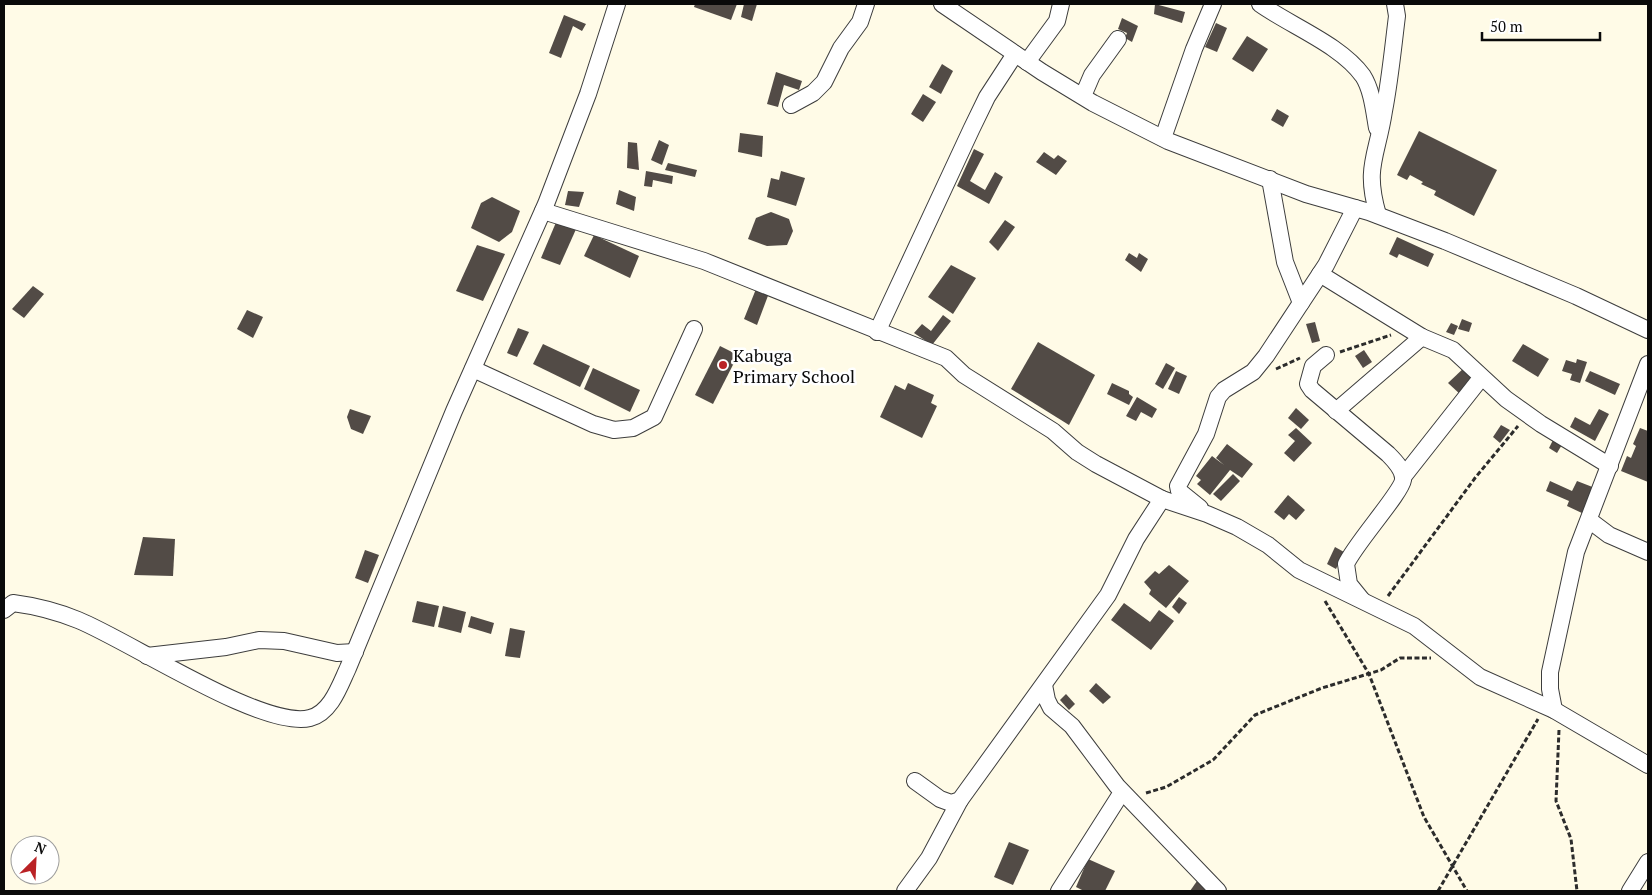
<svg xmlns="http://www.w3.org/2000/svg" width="1652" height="895" viewBox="0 0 1652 895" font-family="'PT Serif',serif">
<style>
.building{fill:#524b46}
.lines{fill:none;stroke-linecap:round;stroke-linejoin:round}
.minor-casing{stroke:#3d3d3d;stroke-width:18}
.path{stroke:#2c2c2c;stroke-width:3;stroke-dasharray:5 2.5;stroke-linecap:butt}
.minor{stroke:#fff;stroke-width:16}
.poi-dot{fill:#ba2225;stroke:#fff;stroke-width:2}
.labels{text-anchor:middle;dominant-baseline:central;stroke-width:5;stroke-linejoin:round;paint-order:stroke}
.poi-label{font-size:18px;fill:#0a0a0a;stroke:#fff;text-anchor:start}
</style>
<rect width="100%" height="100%" fill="#fffbe7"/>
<g class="building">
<polygon points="695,4 737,4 731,20 694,7"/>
<polygon points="744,4 757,4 752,21 741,17"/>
<polygon points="1155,4 1185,12 1182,23 1154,14"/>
<polygon points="564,15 586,24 582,31 573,26 561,58 549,53"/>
<polygon points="1122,18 1138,26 1132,42 1125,38 1127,33 1118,29"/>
<polygon points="1216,23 1227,28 1217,52 1205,47"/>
<polygon points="1247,36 1268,49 1253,72 1232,59"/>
<polygon points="942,64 953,71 941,94 929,87"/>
<polygon points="776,72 802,81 799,90 784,85 778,107 767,104"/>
<polygon points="923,94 936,102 923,122 911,114"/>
<polygon points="1277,109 1289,116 1283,127 1271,120"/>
<polygon points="1419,131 1497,170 1474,216 1434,195 1436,191 1421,184 1423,182 1410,175 1407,180 1397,175"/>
<polygon points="740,133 763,136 762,157 738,152"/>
<polygon points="659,140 669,145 662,165 651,160"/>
<polygon points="628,142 637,143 639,170 627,168"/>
<polygon points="974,149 984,154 970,181 985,190 995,172 1003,177 989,204 957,186"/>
<polygon points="1044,152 1054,159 1058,155 1067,161 1056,175 1036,162"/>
<polygon points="668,163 697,170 695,177 665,170"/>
<polygon points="646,171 673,176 672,184 653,180 652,187 644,186"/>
<polygon points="781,171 805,178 796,206 767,197 771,178 779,180"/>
<polygon points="619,190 636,197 634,211 616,204"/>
<polygon points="568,191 584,192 579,207 565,205"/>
<polygon points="492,197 520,211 512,232 499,242 471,228 481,203"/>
<polygon points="771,212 789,219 793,231 787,245 767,246 748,239 756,218"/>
<polygon points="557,220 577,227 560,265 541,258"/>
<polygon points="1005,220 1015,227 998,251 989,242"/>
<polygon points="594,235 639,256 630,278 584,256"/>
<polygon points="1397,237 1434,254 1428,267 1399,254 1397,258 1389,254"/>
<polygon points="477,245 505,254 483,301 456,291"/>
<polygon points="1129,253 1137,258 1139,253 1148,259 1141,272 1125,260"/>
<polygon points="951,265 976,278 953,314 928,297"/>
<polygon points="33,286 44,294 24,318 12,309"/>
<polygon points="756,289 769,293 757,325 744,319"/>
<polygon points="247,310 263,317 253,338 237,329"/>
<polygon points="943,315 951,321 932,345 914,333 922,324 931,331"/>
<polygon points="1462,319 1472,323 1469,332 1458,329"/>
<polygon points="1315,322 1320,341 1312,343 1306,324"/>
<polygon points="1451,323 1458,326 1454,335 1446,332"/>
<polygon points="518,328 529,332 517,357 507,353"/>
<polygon points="1038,342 1095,375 1069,425 1011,389"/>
<polygon points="543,344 590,366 580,387 533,364"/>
<polygon points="1523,344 1549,359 1538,377 1512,361"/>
<polygon points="720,346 738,355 713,404 695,395"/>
<polygon points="1364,350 1372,362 1363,368 1355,356"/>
<polygon points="1577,359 1587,362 1580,383 1570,380 1572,374 1562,371 1566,360 1576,363"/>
<polygon points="1166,363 1175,368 1163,389 1155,384"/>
<polygon points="1466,366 1478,378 1461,395 1448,383"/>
<polygon points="593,368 640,390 630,412 584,389"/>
<polygon points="1176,371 1187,376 1179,394 1168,389"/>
<polygon points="1590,371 1620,384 1615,395 1585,381"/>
<polygon points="908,383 934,395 931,403 937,406 922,438 880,417 895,385 905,390"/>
<polygon points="1112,383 1129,391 1129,394 1133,397 1129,405 1107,394"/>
<polygon points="1137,397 1157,409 1152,418 1141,412 1136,421 1126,416"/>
<polygon points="1296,408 1309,420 1301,429 1288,418"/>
<polygon points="350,409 371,416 363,434 351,429 347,417"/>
<polygon points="1599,409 1609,414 1595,441 1570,427 1575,417 1590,425"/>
<polygon points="1501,425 1510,430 1500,443 1493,437"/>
<polygon points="1296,428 1312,443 1294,462 1284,453 1295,441 1288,435"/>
<polygon points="1640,428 1648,431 1648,482 1621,471 1627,456 1631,458 1636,446 1633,444"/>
<polygon points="1554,438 1563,443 1557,453 1549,448"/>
<polygon points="1227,444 1253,464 1242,478 1230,470 1210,495 1197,484 1201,480 1196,476 1212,456 1224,465 1216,458"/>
<polygon points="1233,474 1240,481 1221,501 1213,494"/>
<polygon points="1550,481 1572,491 1577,481 1595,488 1584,514 1567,506 1569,501 1546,491"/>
<polygon points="1288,495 1305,510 1296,520 1289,514 1284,520 1274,512"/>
<polygon points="143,537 175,539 173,576 134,575"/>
<polygon points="1335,547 1344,552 1336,569 1327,564"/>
<polygon points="365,550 379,555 368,583 355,578"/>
<polygon points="1169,565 1189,581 1166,608 1149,594 1151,590 1144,582 1155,571 1159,574"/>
<polygon points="1179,597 1187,603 1179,614 1172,607"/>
<polygon points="417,601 439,606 434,627 412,622"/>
<polygon points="1124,603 1150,622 1159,610 1174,621 1151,650 1111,620"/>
<polygon points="443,606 466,612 461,633 438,627"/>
<polygon points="471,616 494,623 491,634 468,627"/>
<polygon points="510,628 525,631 520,658 505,656"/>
<polygon points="1096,683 1111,697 1103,704 1089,691"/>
<polygon points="1066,694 1075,704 1069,710 1060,700"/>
<polygon points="1009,842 1029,850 1013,885 994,877"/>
<polygon points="1088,859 1115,871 1105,891 1084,891 1076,887"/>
<polygon points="1197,881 1213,891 1190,891"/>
</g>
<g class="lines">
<defs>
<g id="minor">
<polyline points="942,4 1042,72 1093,103 1168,141 1306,194 1369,212 1445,241 1576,296 1648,330"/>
<path d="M1260,4C1291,26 1341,45 1363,76C1372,90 1374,111 1377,128"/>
<polyline points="1027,62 1057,21 1061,4"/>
<polyline points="1083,96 1092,75 1118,39"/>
<polyline points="791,105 813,93 824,82 841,48 860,22 866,4"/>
<polyline points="1163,138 1194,49 1213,4"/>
<polyline points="1270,179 1285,262 1301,303"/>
<polyline points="543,211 704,261 946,358 964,375 1053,431 1077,452 1096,464 1162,499 1207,514 1237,527 1268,545 1299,570 1414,626 1480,677 1554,710 1648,765"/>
<path d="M1378,215C1364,167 1377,157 1384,111C1390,80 1393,48 1397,16L1395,4"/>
<polyline points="1320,274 1422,337 1453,350 1506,399 1541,424 1610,466"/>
<polyline points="877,332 971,130 987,97 1015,54"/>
<path d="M1326,355L1313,366L1308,384L1312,390L1388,454C1395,461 1404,470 1403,480C1401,493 1355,544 1346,564L1349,584L1362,600"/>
<polyline points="473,369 593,424 614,430 633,428 654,417 694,329"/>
<polyline points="1336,411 1422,337"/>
<polyline points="1403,477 1481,378"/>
<polyline points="1200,508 1179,491 1178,486 1206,434 1218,397 1224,390 1253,372 1266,356 1326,265 1355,208"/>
<polyline points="1589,520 1609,535 1648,552"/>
<path d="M4,610L13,603C36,606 56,611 78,620C128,640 263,730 310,718C331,713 340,685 348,668L454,411L546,204L588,94L617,4"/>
<polyline points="147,656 226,647 259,640 284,641 337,653 355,652"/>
<polyline points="1044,685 1047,700 1051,708 1072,726 1117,786 1218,891"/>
<polyline points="1554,710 1550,689 1550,672 1576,552 1648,364"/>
<polyline points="915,781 940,799 951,803 960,800 1108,595 1136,539 1162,499"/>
<polyline points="905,891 929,858 960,800"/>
<polyline points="1059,891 1122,792"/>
<polyline points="1630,891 1648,862"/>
</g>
</defs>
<use href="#minor" class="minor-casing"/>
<g class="path">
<polyline points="1340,352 1391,335"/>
<polyline points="1276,369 1300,358"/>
<polyline points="1388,596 1475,478 1518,426"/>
<polyline points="1325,601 1369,674 1424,817 1467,891"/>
<polyline points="1559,730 1556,801 1571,839 1577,891"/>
<polyline points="1146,793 1166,787 1213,760 1255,715 1322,688 1381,670 1400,658 1431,658"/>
<polyline points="1438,891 1538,719"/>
</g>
<use href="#minor" class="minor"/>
</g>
<circle class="poi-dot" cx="723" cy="365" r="5"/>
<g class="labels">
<g class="poi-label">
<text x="733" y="355">Kabuga<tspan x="733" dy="21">Primary School</tspan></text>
</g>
</g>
<rect width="1652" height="895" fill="none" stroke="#0a0a0a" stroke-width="10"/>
<g transform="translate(35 860) rotate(24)"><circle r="24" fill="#ffffff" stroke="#9d9d9d"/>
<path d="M0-4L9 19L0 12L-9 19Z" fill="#ba2225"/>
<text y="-8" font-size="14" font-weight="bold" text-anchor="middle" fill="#0a0a0a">N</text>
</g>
<path d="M1482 32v8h118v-8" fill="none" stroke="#0a0a0a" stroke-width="2.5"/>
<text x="1490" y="32" font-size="15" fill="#0a0a0a" stroke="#ffffff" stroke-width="4" paint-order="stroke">50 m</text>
</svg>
